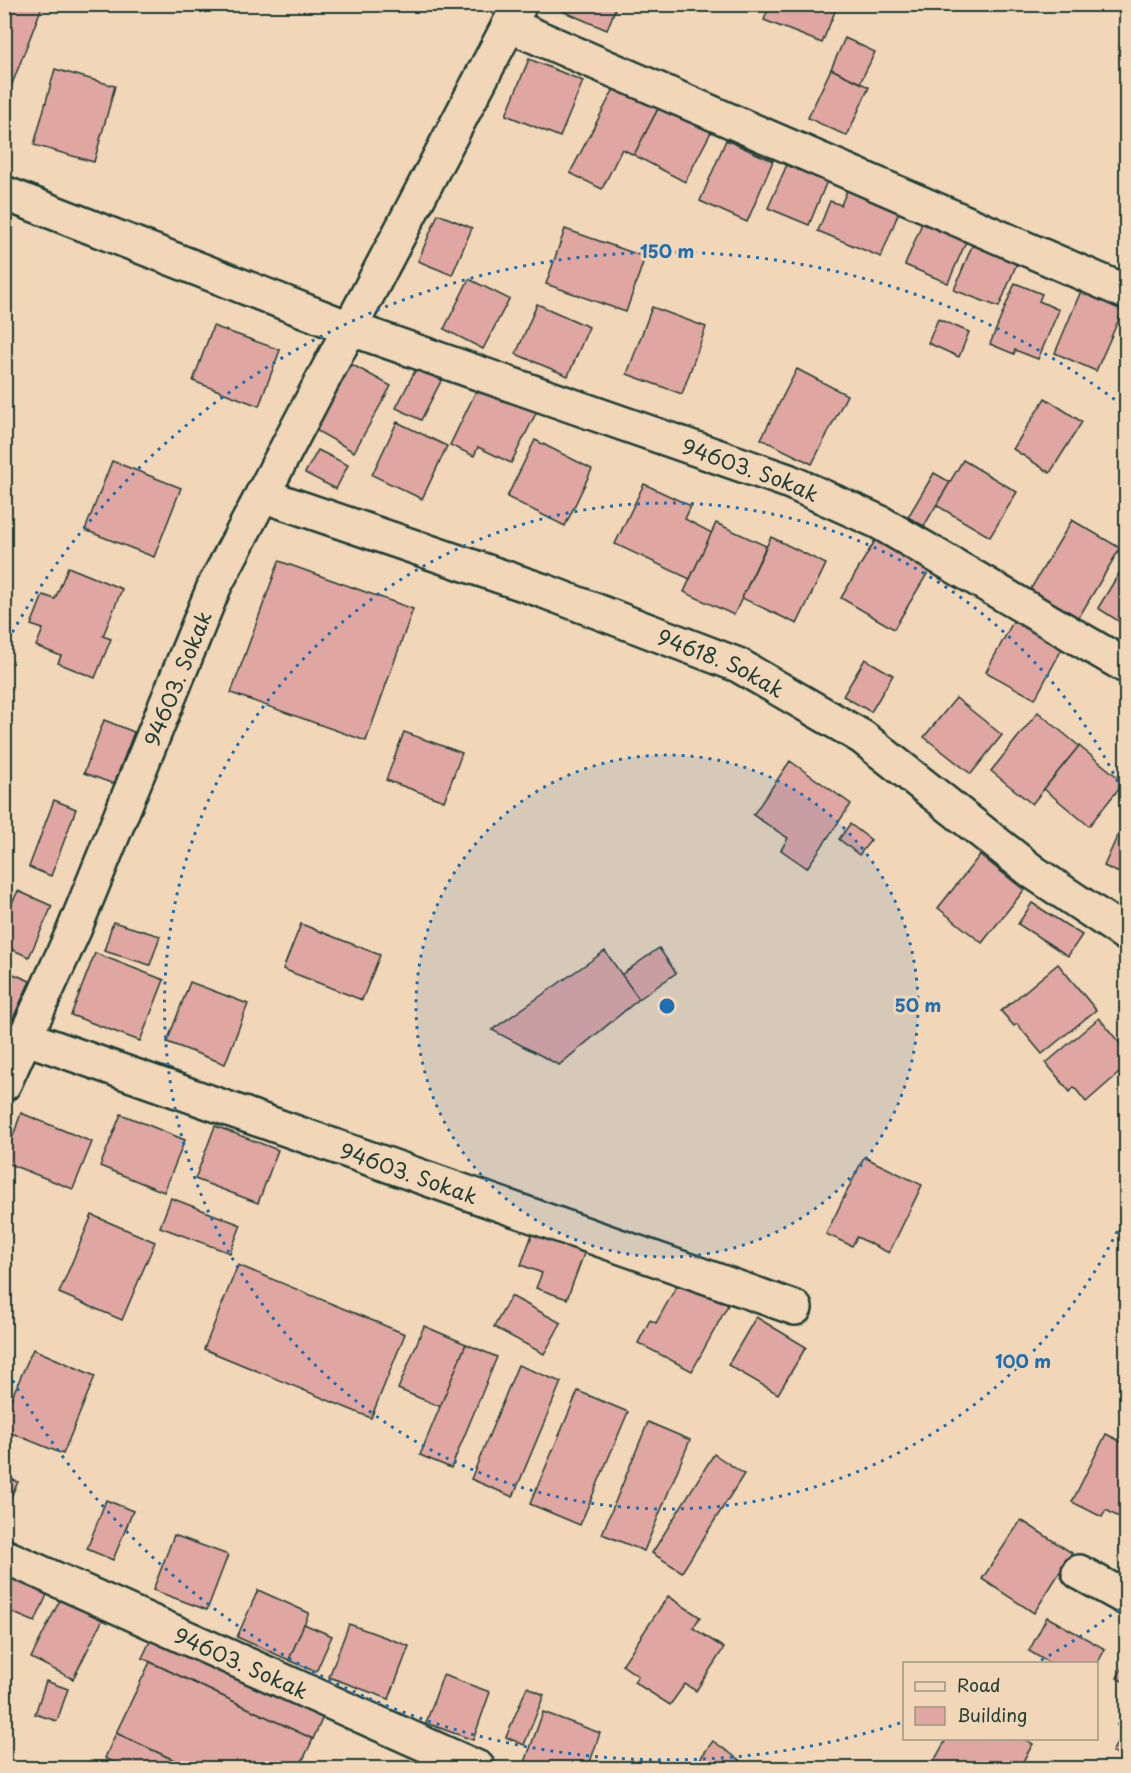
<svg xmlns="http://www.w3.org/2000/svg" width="1131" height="1773" viewBox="0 0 1131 1773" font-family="'Playpen Sans',sans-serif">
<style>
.building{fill:#e0a6a1;stroke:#1f3d34;stroke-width:1.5}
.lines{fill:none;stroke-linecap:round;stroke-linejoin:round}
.minor-casing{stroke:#1f3d34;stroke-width:38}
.minor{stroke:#f1d6b8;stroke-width:33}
.ring{fill:none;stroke:#1f6fb2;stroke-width:3;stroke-dasharray:3 6}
.labels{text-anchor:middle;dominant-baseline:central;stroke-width:6;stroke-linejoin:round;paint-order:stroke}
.street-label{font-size:21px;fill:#1f3d34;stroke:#f1d6b8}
.centre{fill:#1f6fb2;stroke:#f1d6b8;stroke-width:3}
.ring-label{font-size:18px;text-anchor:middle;font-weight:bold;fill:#1f6fb2;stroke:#f1d6b8;stroke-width:6;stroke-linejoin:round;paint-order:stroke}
</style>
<rect width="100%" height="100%" fill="#f1d6b8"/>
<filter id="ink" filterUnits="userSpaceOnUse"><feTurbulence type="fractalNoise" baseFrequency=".0167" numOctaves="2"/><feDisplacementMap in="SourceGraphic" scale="12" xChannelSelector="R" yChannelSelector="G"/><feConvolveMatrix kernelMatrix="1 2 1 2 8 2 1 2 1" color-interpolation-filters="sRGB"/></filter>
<g filter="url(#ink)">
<g class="building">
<polygon points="4,4 43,4 4,105"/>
<polygon points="556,4 617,4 607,30 555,8"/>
<polygon points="770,4 838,4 822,43 764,20"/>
<polygon points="845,38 875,52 860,83 831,69"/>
<polygon points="529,59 583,81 560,137 506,115"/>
<polygon points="55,69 115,86 94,162 34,145"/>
<polygon points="831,69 869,87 847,136 808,118"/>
<polygon points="617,83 660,105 634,155 622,149 602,189 570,173"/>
<polygon points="660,105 711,132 685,182 634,155"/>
<polygon points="726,140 773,161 747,222 700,201"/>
<polygon points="789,160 829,176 809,225 768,208"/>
<polygon points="848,188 900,209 881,257 818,231 830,201 841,205"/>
<polygon points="438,214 472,228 452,275 418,261"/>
<polygon points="925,216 969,235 948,283 905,265"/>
<polygon points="565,229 645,257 626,312 546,284"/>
<polygon points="974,241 1019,258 999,307 954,290"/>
<polygon points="469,279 509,299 483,349 444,329"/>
<polygon points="1015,283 1042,294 1039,301 1059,310 1038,359 1015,350 1014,354 990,344"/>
<polygon points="1081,291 1123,310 1096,371 1055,353"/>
<polygon points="537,304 589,327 568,376 516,354"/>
<polygon points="652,307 706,327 682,394 627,374"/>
<polygon points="938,319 969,332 959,357 928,343"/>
<polygon points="213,326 280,350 259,406 193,381"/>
<polygon points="351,364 391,386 354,452 314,429"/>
<polygon points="417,367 442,379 421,420 396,408"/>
<polygon points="797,369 847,395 812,464 761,439"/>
<polygon points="480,383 537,411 511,463 478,447 474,456 450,445"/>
<polygon points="1045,398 1082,422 1050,473 1013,449"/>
<polygon points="397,422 447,446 422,499 372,475"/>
<polygon points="535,440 592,469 565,526 507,497"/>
<polygon points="318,450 348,465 336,489 305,473"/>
<polygon points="963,460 1017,492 990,537 936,505"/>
<polygon points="112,461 181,488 154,557 85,530"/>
<polygon points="934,473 950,482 924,526 908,517"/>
<polygon points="644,484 691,506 685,519 712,533 690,579 615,544"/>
<polygon points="1072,520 1120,548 1078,619 1030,590"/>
<polygon points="716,523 766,546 734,615 684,592"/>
<polygon points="880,532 933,564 894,629 841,598"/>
<polygon points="771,537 826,564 797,624 742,598"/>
<polygon points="279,561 413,609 366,741 231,693"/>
<polygon points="1126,562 1126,626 1098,608"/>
<polygon points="68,567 122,589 103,636 111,639 95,678 58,663 61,656 36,646 43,629 31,625 43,595 55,599"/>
<polygon points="1014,620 1063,647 1035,699 986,672"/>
<polygon points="865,659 893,675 871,712 843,696"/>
<polygon points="956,698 1002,735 971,774 924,737"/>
<polygon points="1038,712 1079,746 1032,804 991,771"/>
<polygon points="104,720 134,732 114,784 84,773"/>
<polygon points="404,732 462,753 444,801 386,780"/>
<polygon points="1079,746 1124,782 1089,826 1044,789"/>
<polygon points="790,761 851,804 807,868 781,850 788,838 753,815"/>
<polygon points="54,800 76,809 51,876 29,867"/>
<polygon points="1124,821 1126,822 1126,876 1104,866"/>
<polygon points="850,824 871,840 859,855 839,839"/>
<polygon points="980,855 1024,890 982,943 938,908"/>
<polygon points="18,891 52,906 29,957 4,946 4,919"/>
<polygon points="1032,903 1082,935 1068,956 1018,924"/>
<polygon points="113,922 160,936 150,965 104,951"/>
<polygon points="301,924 380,955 362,1000 283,969"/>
<polygon points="659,948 676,973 639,999 621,975"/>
<polygon points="605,951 639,999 559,1065 492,1030"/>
<polygon points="95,953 164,980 140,1041 71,1015"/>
<polygon points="1058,964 1096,1010 1042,1054 1017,1024 1014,1026 1001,1011"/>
<polygon points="4,970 30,981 4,1038"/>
<polygon points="190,982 248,1004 225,1064 167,1042"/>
<polygon points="1099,1018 1126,1051 1126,1067 1086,1102 1074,1087 1070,1092 1046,1063"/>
<polygon points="21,1113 92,1142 73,1189 4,1162"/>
<polygon points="121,1114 185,1140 164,1192 100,1166"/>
<polygon points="215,1126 278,1150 258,1203 195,1179"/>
<polygon points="864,1157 922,1185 889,1253 857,1237 852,1246 826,1234"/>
<polygon points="171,1198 241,1225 230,1253 160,1227"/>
<polygon points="92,1215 155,1242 122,1320 59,1293"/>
<polygon points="533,1232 585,1251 567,1299 536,1288 542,1273 521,1265"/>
<polygon points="238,1265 405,1334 371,1418 204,1349"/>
<polygon points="681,1278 728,1305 692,1371 638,1343 650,1320 656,1323"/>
<polygon points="511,1296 561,1323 544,1354 494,1327"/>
<polygon points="756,1317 806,1347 778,1394 728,1365"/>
<polygon points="424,1326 466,1344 441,1407 398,1389"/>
<polygon points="466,1344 497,1357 451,1468 420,1455"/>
<polygon points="33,1349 95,1376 63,1454 4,1430 4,1415"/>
<polygon points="518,1365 561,1382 513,1497 471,1479"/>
<polygon points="578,1391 628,1412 580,1525 530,1504"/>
<polygon points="648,1422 690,1440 644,1551 602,1534"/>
<polygon points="1106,1434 1126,1444 1126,1521 1106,1510 1102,1517 1072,1502"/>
<polygon points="714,1454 744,1474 682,1572 652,1553"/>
<polygon points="4,1476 18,1482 4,1511"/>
<polygon points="106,1500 133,1511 113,1560 87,1549"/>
<polygon points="1021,1520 1072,1553 1034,1613 982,1579"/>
<polygon points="174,1535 228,1555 207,1610 153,1590"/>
<polygon points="4,1571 49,1590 35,1622 4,1609"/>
<polygon points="258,1590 309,1613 289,1660 237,1637"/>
<polygon points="63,1594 105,1615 73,1679 31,1658"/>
<polygon points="668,1596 700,1617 693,1628 724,1648 696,1691 685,1684 670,1705 634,1682 638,1676 622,1665"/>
<polygon points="1047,1617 1105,1649 1096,1666 1096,1664 1051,1664 1029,1651"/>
<polygon points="304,1624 332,1636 316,1672 289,1660"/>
<polygon points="349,1624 409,1646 389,1699 329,1677"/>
<polygon points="158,1625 328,1706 313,1739 142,1658"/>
<polygon points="1126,1660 1126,1683 1117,1678"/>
<polygon points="150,1662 313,1739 299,1768 191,1768 116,1733"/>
<polygon points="443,1675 490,1692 473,1740 426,1723"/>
<polygon points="46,1681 68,1689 57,1721 35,1714"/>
<polygon points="527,1687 544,1695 524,1745 506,1737"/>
<polygon points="1126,1709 1126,1761 1112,1752 1125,1730 1117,1725"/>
<polygon points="543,1712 600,1733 588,1768 523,1768"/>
<polygon points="116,1733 191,1768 126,1768 105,1758"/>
<polygon points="947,1738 1023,1738 1033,1744 1019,1768 930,1768"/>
<polygon points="713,1741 751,1768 693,1768"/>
</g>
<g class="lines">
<defs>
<g id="minor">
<polyline points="509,25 1126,292"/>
<path id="s1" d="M4,193L349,328L788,481L879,522L1126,666"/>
<path id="s2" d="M262,495L544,591L738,665L862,737L1033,872L1126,934"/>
<path id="s3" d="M24,1037L795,1308"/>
<path id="s4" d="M4,1084L74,930L214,587L520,4"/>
<path id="s5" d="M4,1556L478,1768"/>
<polyline points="1079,1572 1126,1598"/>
</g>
</defs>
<use href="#minor" class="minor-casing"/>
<use href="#minor" class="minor"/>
</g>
</g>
<circle cx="667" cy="1006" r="251" fill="#1f6fb2" fill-opacity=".12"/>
<g class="ring">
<circle cx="667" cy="1006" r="251"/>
<path d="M1125 1215A503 503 0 1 1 1125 797"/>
<path d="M1126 1604A754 754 0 0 1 1038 1662M900 1723A754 754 0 0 1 8 1372M8 640A754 754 0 0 1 1126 408"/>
</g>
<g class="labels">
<g class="street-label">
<text stroke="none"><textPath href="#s1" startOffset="796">94603. Sokak</textPath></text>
<text stroke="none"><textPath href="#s2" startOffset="489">94618. Sokak</textPath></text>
<text stroke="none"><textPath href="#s4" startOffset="441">94603. Sokak</textPath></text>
<text stroke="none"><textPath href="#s3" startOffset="408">94603. Sokak</textPath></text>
<text stroke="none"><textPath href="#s5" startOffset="260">94603. Sokak</textPath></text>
</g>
</g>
<circle cx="667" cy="1006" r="9" class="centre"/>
<g class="ring-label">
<text x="667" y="258">150 m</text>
<text x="918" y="1012">50 m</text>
<text x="1023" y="1368">100 m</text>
</g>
<rect width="1131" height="1773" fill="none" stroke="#f1d6b8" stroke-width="24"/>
<rect x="12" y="12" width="1107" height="1749" fill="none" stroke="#1f3d34" stroke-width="2" filter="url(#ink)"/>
<rect x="903" y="1662" width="195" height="78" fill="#f1d6b8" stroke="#9d9983" stroke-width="1.5"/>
<rect x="915" y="1682" width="30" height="9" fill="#f1d6b8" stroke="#9d9983" stroke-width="1.5"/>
<text x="957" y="1692" font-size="18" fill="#1f3d34">Road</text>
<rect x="915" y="1707" width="30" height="18" fill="#e0a6a1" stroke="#9d9983" stroke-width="1.5"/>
<text x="957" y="1722" font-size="18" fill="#1f3d34">Building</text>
</svg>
